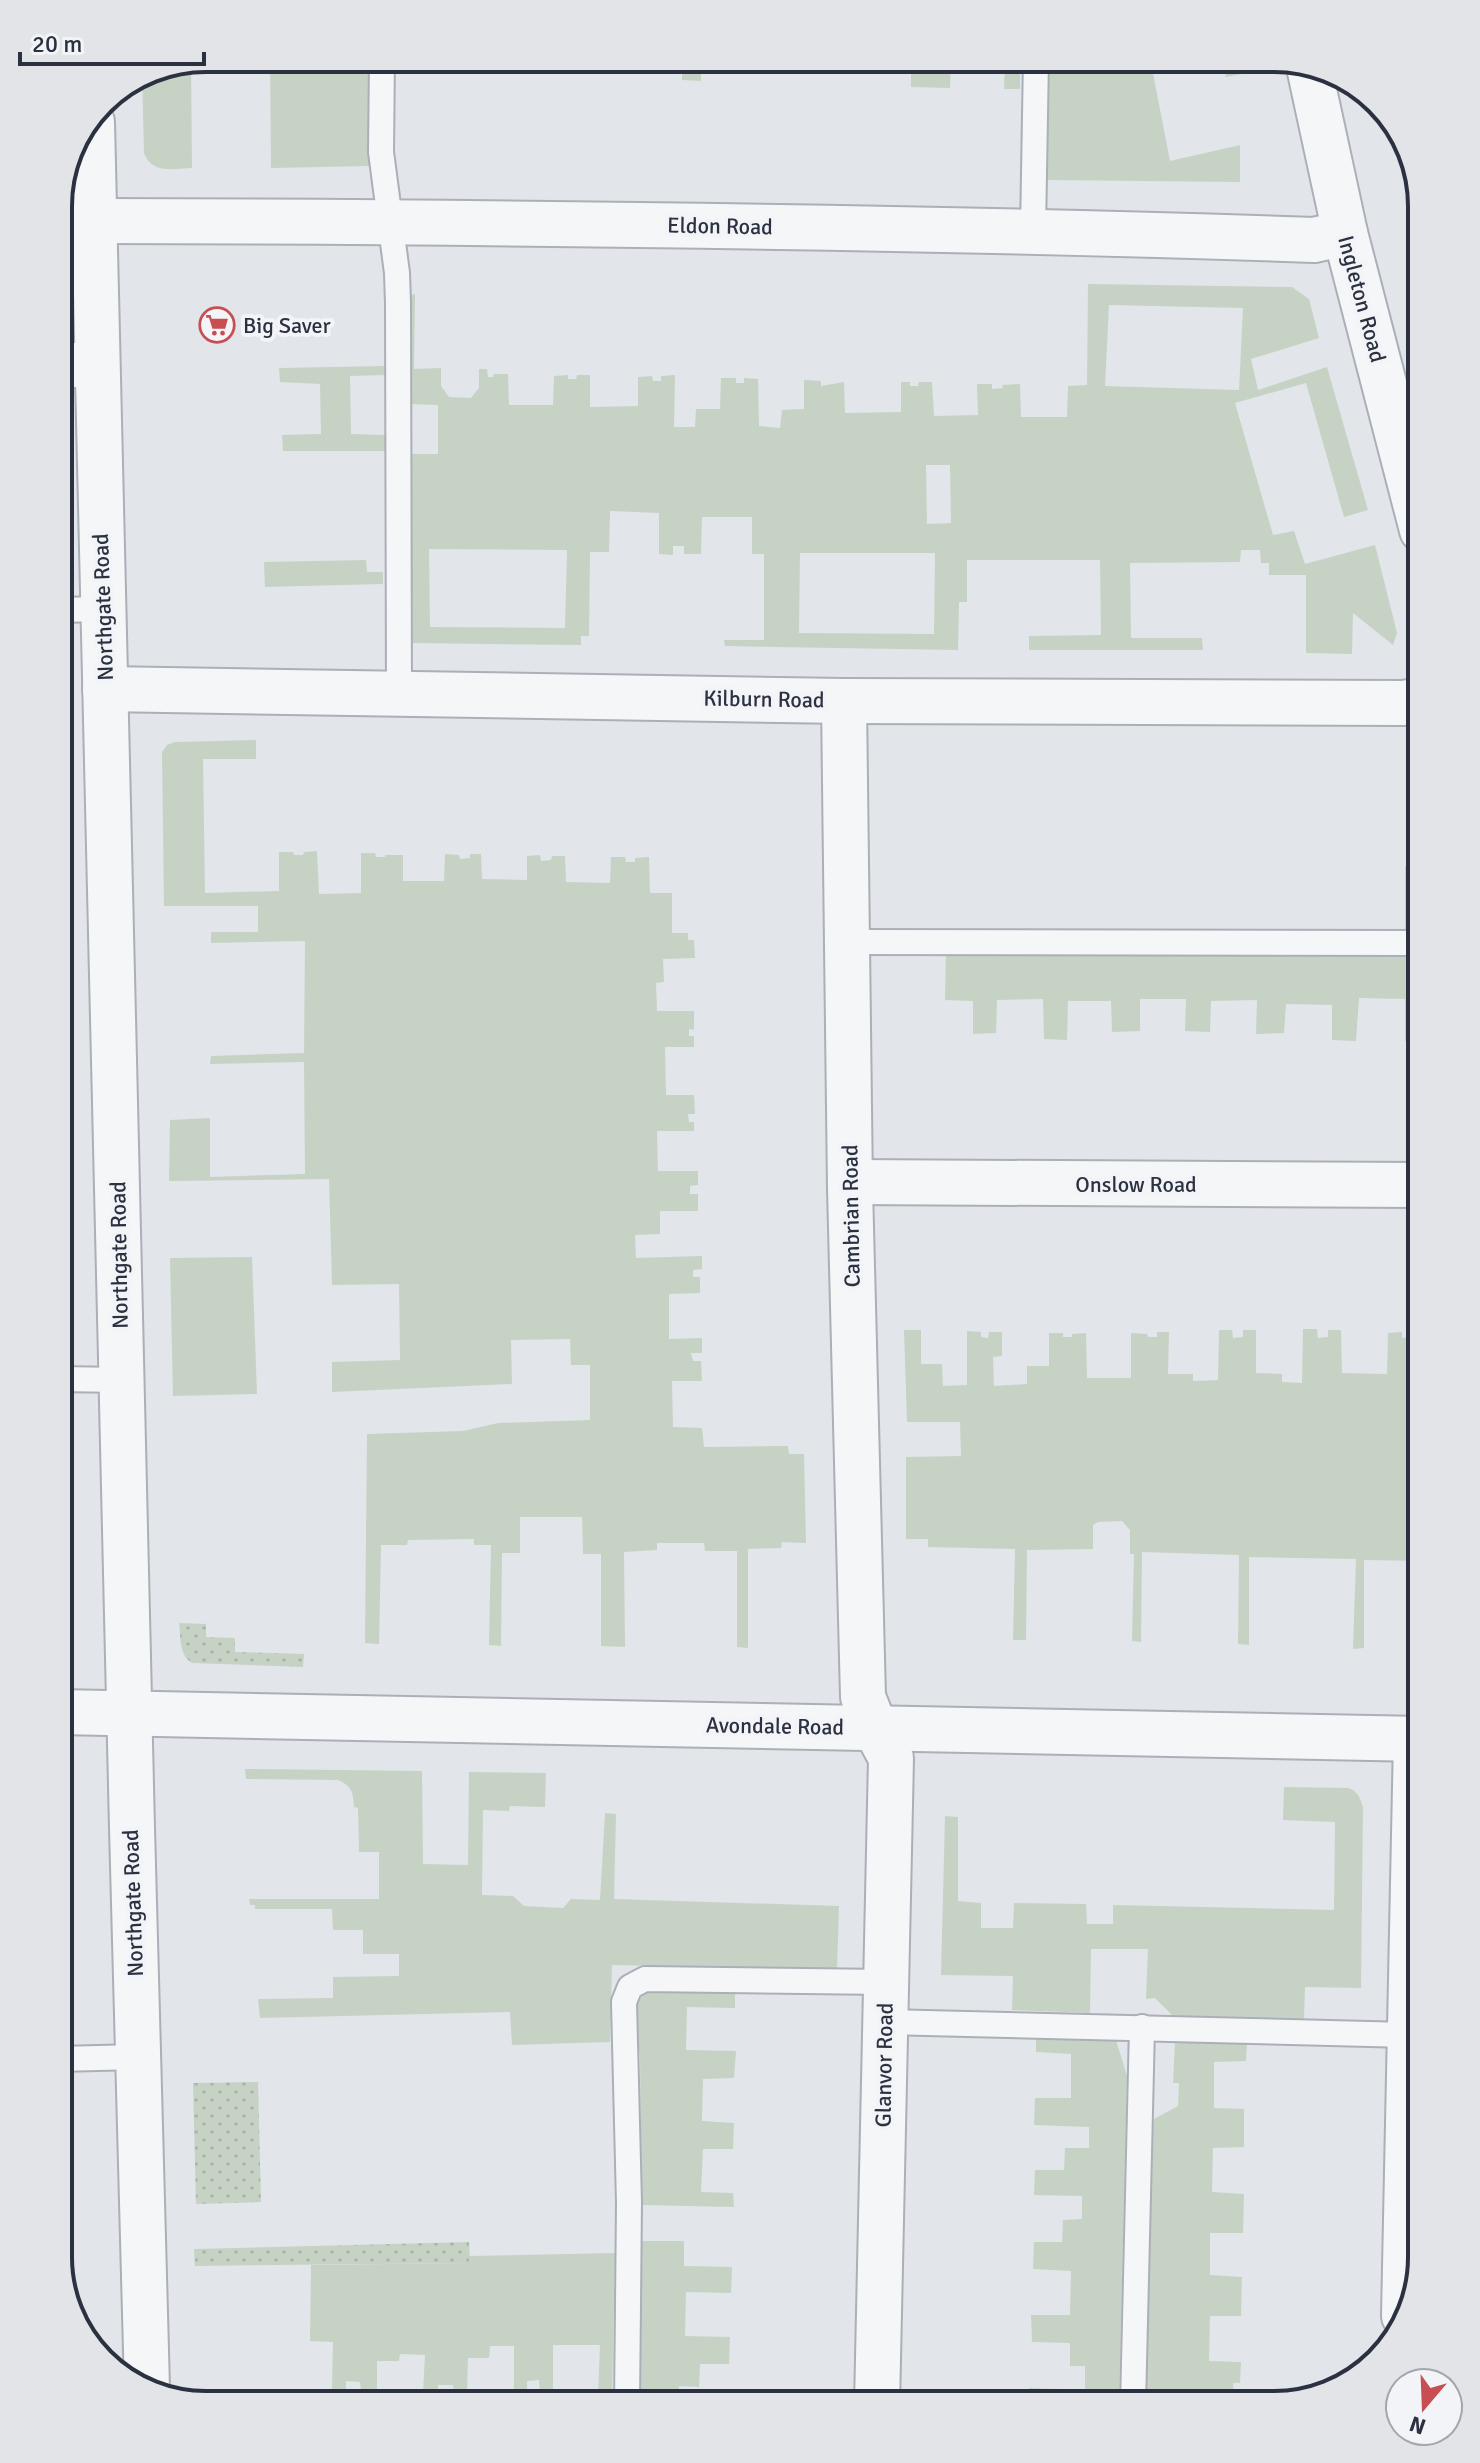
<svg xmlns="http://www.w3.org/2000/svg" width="1480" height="2463" viewBox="0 0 1480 2463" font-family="Signika,sans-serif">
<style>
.grass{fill:url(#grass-dots)}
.garden{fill:#c6d3c4;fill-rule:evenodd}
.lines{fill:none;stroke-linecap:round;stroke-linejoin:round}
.lane-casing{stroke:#abafb7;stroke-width:28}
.street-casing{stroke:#abafb7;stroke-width:48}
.lane{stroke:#f5f6f8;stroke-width:24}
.street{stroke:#f5f6f8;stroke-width:44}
.labels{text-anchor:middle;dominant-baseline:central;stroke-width:8;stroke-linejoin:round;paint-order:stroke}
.street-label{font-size:22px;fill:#2b3141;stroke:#f2f4f7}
.poi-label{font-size:22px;fill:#2b3141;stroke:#f2f4f7;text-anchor:start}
.rim{fill:none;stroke:#2b3141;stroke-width:4}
</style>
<defs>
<pattern id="grass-dots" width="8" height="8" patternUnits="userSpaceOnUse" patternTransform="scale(2)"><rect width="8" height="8" fill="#c6d3c4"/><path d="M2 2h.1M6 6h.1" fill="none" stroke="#aab6aa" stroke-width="1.8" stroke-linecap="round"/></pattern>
</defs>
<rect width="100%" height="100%" fill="#e2e5ea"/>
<g class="grass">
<path d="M179,1623L206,1624V1637L235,1638V1652L304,1654L303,1667L192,1663C179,1655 181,1638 179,1623Z"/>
<polygon points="258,2082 261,2202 196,2204 193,2083"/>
<polygon points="469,2242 470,2263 195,2266 194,2249"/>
</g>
<g class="garden">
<polygon points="270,58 371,58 369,166 271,168"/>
<polygon points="682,58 701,58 701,81 682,80"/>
<polygon points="911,58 951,58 950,88 911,87"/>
<polygon points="1005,58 1020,58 1020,89 1004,89"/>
<polygon points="1048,58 1150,58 1170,161 1240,145 1240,182 1048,180"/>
<polygon points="1222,58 1254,58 1257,71 1226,77"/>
<path d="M191,61L192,168C173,169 152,174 144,153L142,74L150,69Z"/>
<path d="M1088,284L1292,287L1309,299L1319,338L1251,359L1258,390L1327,367L1368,510L1344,517L1306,383L1235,403L1273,535L1294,531L1305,564L1375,545L1397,633L1393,645L1353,613L1352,654L1306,653V575H1269V563H1261L1260,550H1241L1240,562L1130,563L1131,638H1202L1203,650H1029V636L1101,635L1100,560H967V602H959L958,650L725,646L724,640H764V554H752V517H702L701,554H684V546H673V555L659,554V513L610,511L609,552H590L589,636H581V645L412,643L410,454H438V405L410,404V295L415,294L414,369L441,368V386L449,397L471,398L479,388V369H487L488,377H493L494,374H508L509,405H553L554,376L568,375V379H576L577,375H590V407L638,406V377L652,376L653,381H661V376L675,375L674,427H695L696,409H720L721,378H736V383H744V378L758,379L759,426L780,428L782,410L804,409V380L821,381V386L844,382L845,413L901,412V382H910V386H918L919,382H932L934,416L978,415L977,384H992V389L1003,388L1002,385L1020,384L1021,417H1067L1068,386L1087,385ZM1109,305L1243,308L1239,390L1105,386ZM926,465H950L951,523L927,524ZM429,549L567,550L565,628L430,627ZM800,553H935L934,634L799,633Z"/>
<polygon points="385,366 385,375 350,376 351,434 385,435 385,451 283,451 282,435 321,434 320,384 280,382 279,368"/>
<polygon points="366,560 367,572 383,572 383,584 265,587 264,562"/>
<polygon points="256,740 256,759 203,759 205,893 279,891 279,852 293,852 294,855 303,855 304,852 317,851 319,894 361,893 361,853 375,853 376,857 385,857 385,855 403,855 403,881 444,881 445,854 459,855 460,859 470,858 470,854 481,854 482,879 527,880 527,856 540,855 541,861 551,860 552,856 565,856 566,882 610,883 611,857 625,857 626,862 635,862 635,858 649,857 650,893 672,893 672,933 688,933 688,940 694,940 695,958 663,959 664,982 656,983 657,1011 694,1011 694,1030 689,1029 689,1036 694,1036 694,1047 665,1047 666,1095 694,1095 695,1114 688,1114 689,1122 694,1122 694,1131 657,1131 658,1171 698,1171 698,1185 690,1186 690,1194 698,1194 698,1211 660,1211 660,1234 635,1235 636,1258 702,1256 702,1269 693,1270 693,1277 700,1277 700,1293 669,1294 669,1339 702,1338 702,1353 691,1353 693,1361 701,1361 702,1381 672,1381 673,1427 702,1428 704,1447 788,1446 789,1454 804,1454 806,1543 782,1542 781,1548 748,1549 748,1648 737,1647 737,1551 705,1551 704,1543 657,1543 657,1550 624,1552 625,1647 601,1646 601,1554 583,1554 582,1517 520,1517 520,1553 502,1553 501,1646 489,1645 491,1545 474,1545 474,1539 408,1540 407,1545 381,1545 379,1644 365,1643 367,1434 463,1431 498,1423 590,1420 590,1365 571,1365 570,1339 511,1340 512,1384 332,1392 332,1362 400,1360 399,1284 332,1285 329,1179 169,1181 170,1120 210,1118 210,1177 305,1174 304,1062 210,1064 211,1056 304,1053 305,941 211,943 211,932 258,932 258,906 164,906 162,752 167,745 175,742"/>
<polygon points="1405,866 1413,866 1413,886 1422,887 1422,929 1405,929"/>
<polygon points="946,952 1422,955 1422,1042 1405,1041 1405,999 1359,998 1356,1041 1332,1040 1332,1005 1286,1004 1284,1033 1256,1034 1257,1000 1211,1001 1210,1032 1185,1031 1186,999 1140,999 1140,1031 1112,1032 1111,1001 1068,1001 1067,1040 1044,1039 1043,999 997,1000 996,1033 973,1034 973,1001 945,1000"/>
<polygon points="252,1257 257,1394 173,1396 170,1258"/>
<polygon points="1303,1329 1317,1329 1318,1338 1328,1337 1328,1330 1341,1330 1342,1373 1387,1374 1388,1333 1402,1332 1402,1338 1409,1337 1409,1333 1420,1333 1422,1561 1364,1560 1364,1648 1353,1649 1356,1559 1249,1557 1249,1645 1238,1644 1239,1555 1142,1552 1141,1642 1132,1641 1134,1554 1130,1554 1130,1530 1122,1521 1098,1522 1093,1525 1093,1549 1027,1550 1026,1640 1013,1640 1015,1549 928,1547 928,1539 906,1539 906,1457 961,1456 960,1422 907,1422 904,1330 921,1330 921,1364 942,1364 943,1386 967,1385 967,1331 981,1332 981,1337 988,1338 989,1332 1002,1332 1002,1356 993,1357 994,1386 1027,1384 1027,1366 1049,1366 1049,1333 1063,1333 1063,1337 1072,1337 1072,1334 1086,1333 1087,1378 1131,1378 1131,1333 1147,1334 1148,1337 1157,1337 1157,1332 1169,1332 1168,1374 1193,1374 1193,1381 1218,1380 1219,1330 1232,1330 1233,1338 1243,1337 1243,1330 1256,1330 1256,1373 1282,1374 1282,1382 1302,1383"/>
<polygon points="58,1432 73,1433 74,1655 58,1655"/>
<path d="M245,1769L422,1771L423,1864L468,1865L469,1772L546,1773L545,1807L510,1806L509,1811L483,1810L482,1895L513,1896L524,1906L563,1908L571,1899L600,1900L605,1813L616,1814L614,1899L839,1906L837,1970L612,1965L610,2042L512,2045L510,2012L260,2018L258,1999L333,1998V1977L399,1976V1954H363V1930H333L332,1909H255V1905H250L249,1899H379V1852H359L358,1808L354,1807C353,1792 352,1786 338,1780L246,1779Z"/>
<path d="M1284,1787L1348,1788C1358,1791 1360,1798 1363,1807L1361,1988L1305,1987L1304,2019L1174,2017L1155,1998L1146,1999L1148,1949H1091L1090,2013L1012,2010L1013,1976L941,1975L945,1816L958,1817V1901L981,1903V1928H1013L1014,1903L1086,1904L1087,1924H1113V1905L1334,1910L1335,1822L1283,1820Z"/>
<polygon points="649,1990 735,1991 735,2008 687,2007 686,2050 736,2051 734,2078 703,2079 702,2121 734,2123 733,2149 703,2149 701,2192 733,2193 734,2207 642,2205 640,2060 635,2004"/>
<polygon points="1036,2038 1116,2040 1127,2076 1119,2405 1029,2405 1029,2388 1085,2390 1085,2366 1070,2366 1070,2343 1032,2342 1031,2315 1070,2315 1071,2271 1033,2269 1034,2242 1062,2242 1063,2220 1082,2219 1082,2196 1034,2195 1035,2170 1064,2170 1065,2148 1089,2148 1089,2127 1034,2125 1035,2098 1071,2098 1071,2054 1036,2052"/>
<polygon points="1175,2042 1247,2043 1246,2061 1214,2062 1214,2108 1244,2109 1244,2147 1213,2148 1212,2192 1244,2194 1243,2233 1210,2233 1210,2275 1242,2277 1241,2316 1210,2316 1209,2361 1241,2362 1240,2383 1233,2383 1234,2398 1241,2398 1241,2405 1145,2405 1152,2120 1178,2106 1179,2083 1173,2083"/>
<polygon points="642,2241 684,2241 684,2266 732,2267 731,2293 686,2292 685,2336 730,2337 729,2364 700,2364 699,2387 679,2386 679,2405 639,2405"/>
<polygon points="615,2253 612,2397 598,2396 600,2345 553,2345 553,2396 540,2396 539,2380 527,2381 527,2395 514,2394 514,2346 490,2346 489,2358 468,2358 467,2393 454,2393 453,2385 438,2385 438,2392 423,2393 425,2355 400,2354 399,2361 377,2361 377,2392 361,2392 360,2382 346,2381 346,2390 332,2389 333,2342 310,2341 311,2265 469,2263 469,2256"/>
</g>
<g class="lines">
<defs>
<g id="lane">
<polyline points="382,58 381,152 397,273 398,303 399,693"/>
<polyline points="1033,231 1036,58"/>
<polyline points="58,610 103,609"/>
<polyline points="848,942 1422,943"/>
<polyline points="58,1379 122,1380"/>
<polyline points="885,2022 1409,2035"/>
<polyline points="58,2059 138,2057"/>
<polyline points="627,2405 629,2203 624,2002 630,1987 645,1979 886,1982"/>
<polyline points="1133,2405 1142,2027"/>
</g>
<g id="street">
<polyline points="1309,67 1345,233 1422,530"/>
<polyline points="92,122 132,1828 147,2388"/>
<path d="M94,221C501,222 907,226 1314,240L1345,233"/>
<polyline points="58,365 97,365"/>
<polyline points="105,689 844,701 1403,703 1422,700"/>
<polyline points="844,701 850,1188 863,1697 875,1728 891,1758 877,2405"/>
<polyline points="850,1182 1422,1185"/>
<polyline points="58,1712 1422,1739"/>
<polyline points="1404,2316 1416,1739"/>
</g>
</defs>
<use href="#lane" class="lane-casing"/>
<use href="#street" class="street-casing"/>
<use href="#lane" class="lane"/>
<use href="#street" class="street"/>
</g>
<defs>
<symbol id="supermarket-ring" viewBox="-11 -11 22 22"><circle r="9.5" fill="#f2f4f7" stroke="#c74f54" stroke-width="1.5"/><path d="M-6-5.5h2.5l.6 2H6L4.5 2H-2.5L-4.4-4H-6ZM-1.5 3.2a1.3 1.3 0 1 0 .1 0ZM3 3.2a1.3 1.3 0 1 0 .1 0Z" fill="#c74f54"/></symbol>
</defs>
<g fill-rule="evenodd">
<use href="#supermarket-ring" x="197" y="305" width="40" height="40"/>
</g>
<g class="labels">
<g class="street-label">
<text transform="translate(720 226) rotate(1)">Eldon Road</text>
<text transform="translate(1362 299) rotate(75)">Ingleton Road</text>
<text transform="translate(103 607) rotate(-92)">Northgate Road</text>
<text transform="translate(764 699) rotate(1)">Kilburn Road</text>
<text x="1136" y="1184">Onslow Road</text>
<text transform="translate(851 1216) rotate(-91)">Cambrian Road</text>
<text transform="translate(119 1255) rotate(-91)">Northgate Road</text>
<text transform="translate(775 1726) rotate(1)">Avondale Road</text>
<text transform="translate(133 1903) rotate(-92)">Northgate Road</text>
<text transform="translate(884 2065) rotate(-89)">Glanvor Road</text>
</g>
<g class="poi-label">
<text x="243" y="325">Big Saver</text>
</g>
</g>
<path d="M0 0H1480V2463H0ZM206 72H1274A134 134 0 0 1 1408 206V2257A134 134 0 0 1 1274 2391H206A134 134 0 0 1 72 2257V206A134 134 0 0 1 206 72Z" fill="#e2e4e8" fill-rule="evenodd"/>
<path class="rim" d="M206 72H1274A134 134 0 0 1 1408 206V2257A134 134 0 0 1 1274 2391H206A134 134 0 0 1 72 2257V206A134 134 0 0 1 206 72Z"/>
<g transform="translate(1424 2407) rotate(199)"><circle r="38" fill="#f2f4f7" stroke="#a2a6ae" stroke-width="2"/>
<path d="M0-6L14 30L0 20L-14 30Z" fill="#c74f54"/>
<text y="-12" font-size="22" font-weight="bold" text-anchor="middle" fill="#2b3141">N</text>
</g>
<path d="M20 52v12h184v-12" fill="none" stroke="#2b3141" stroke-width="4"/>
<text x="32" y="52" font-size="24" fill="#2b3141" stroke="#f2f4f7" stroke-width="6" paint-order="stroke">20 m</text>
</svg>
